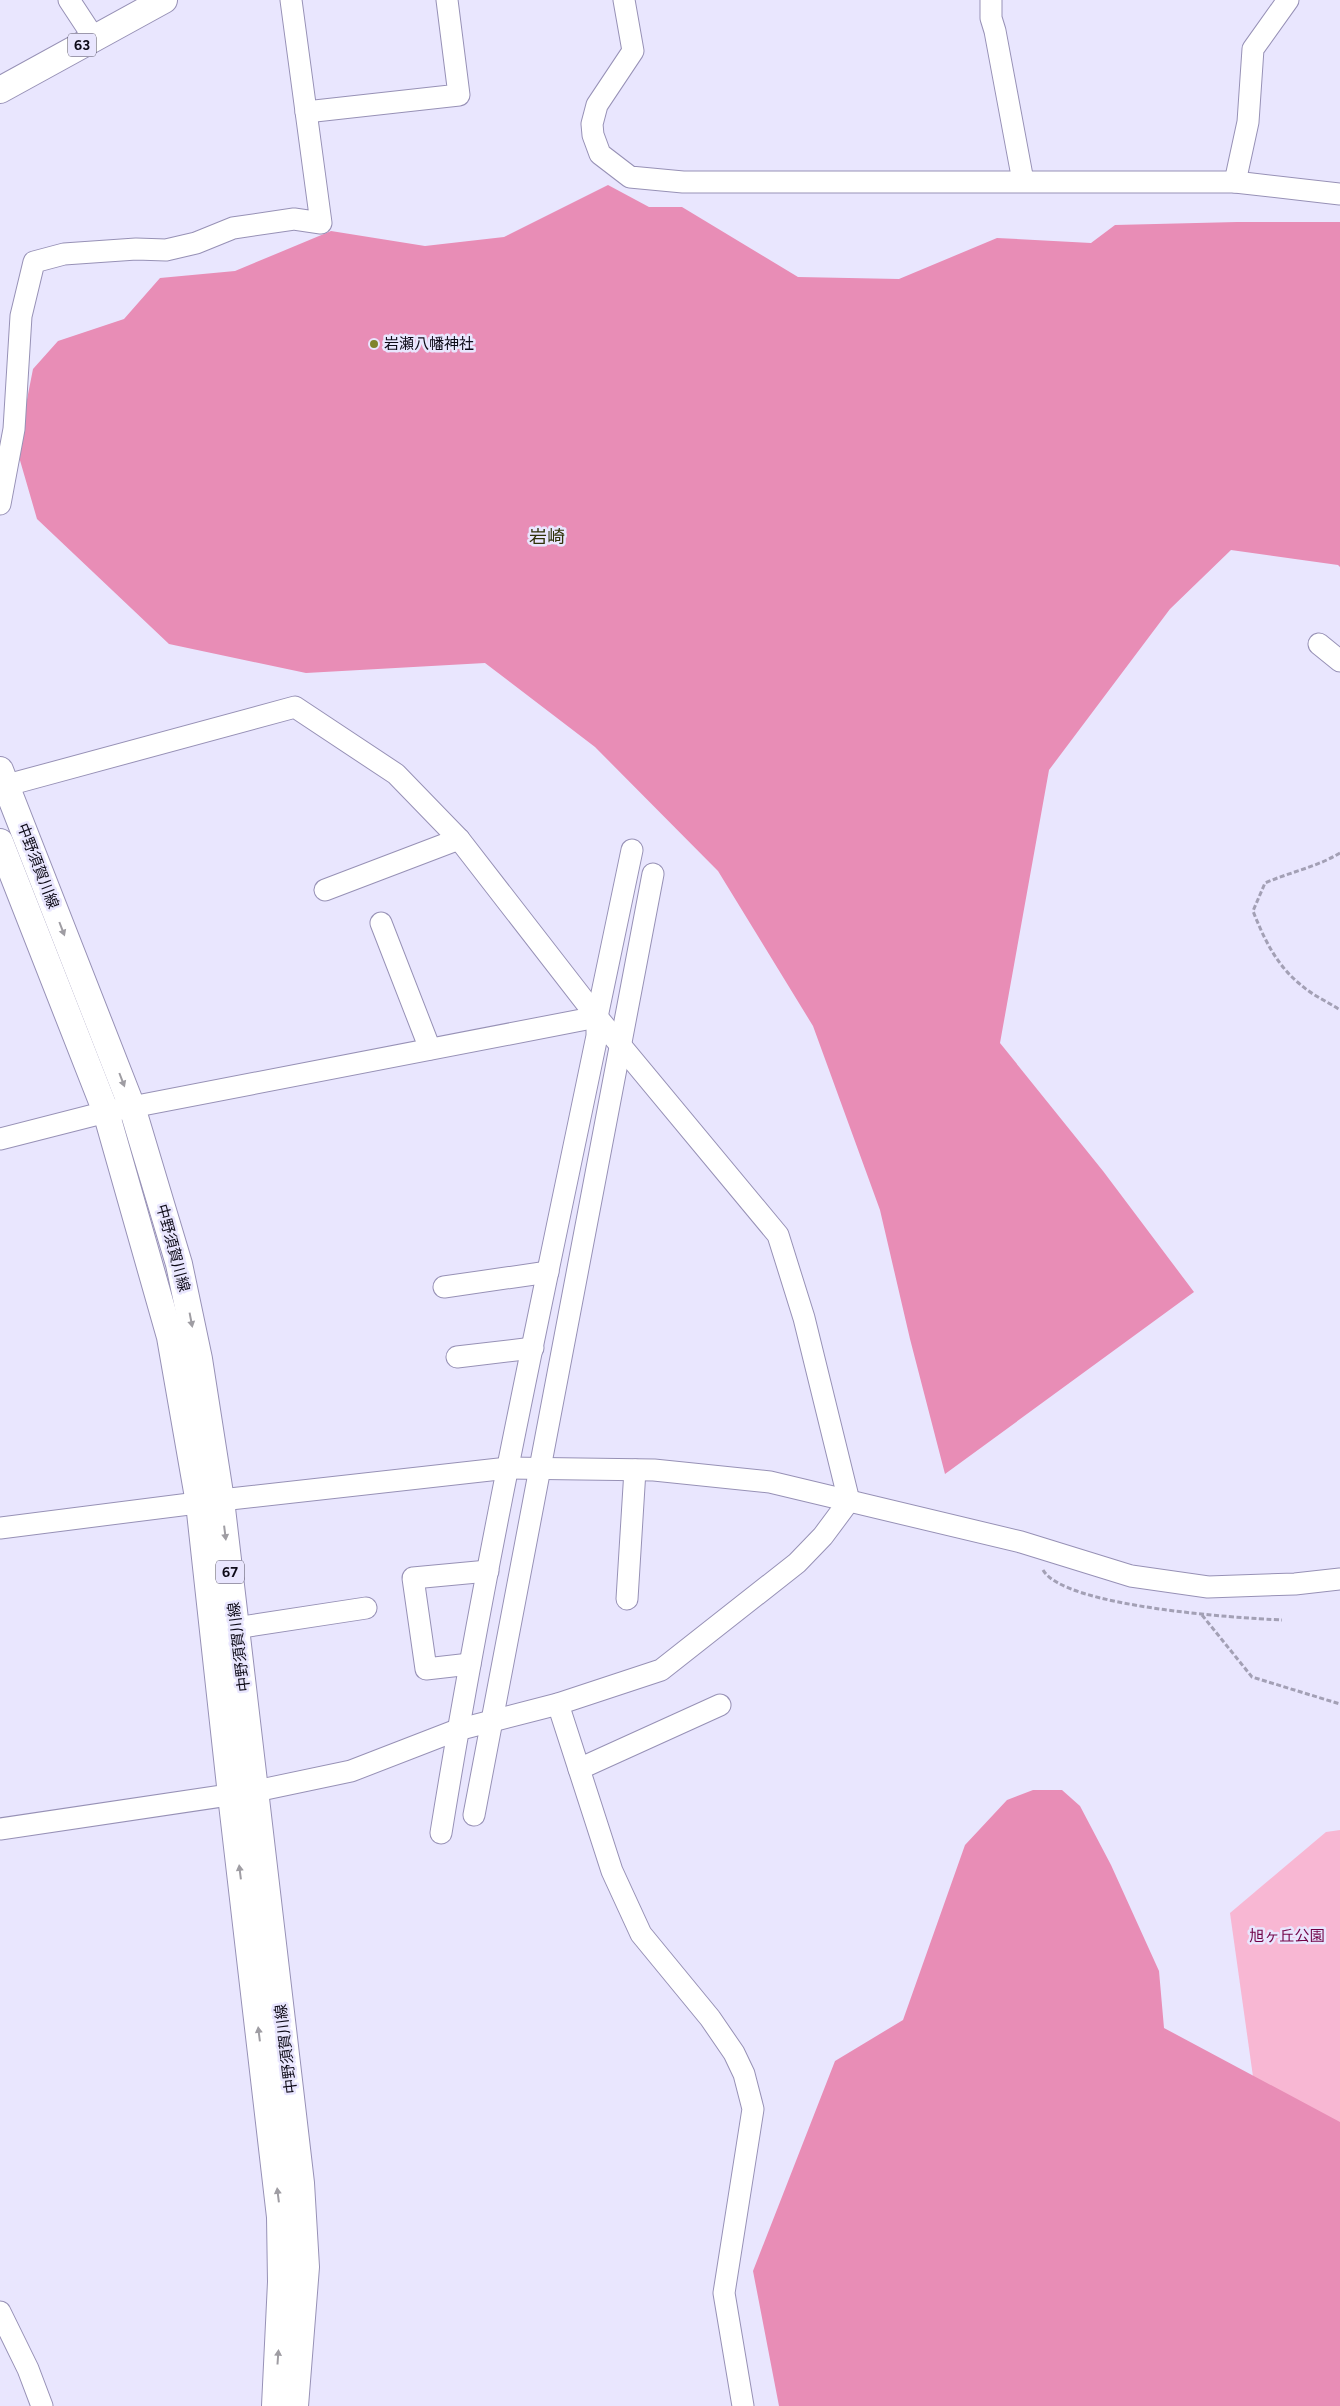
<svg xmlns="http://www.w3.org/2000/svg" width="1340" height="2406" viewBox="0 0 1340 2406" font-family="Figtree,'Noto Sans JP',sans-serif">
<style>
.green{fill:#f8b7d3}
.forest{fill:#e88db6}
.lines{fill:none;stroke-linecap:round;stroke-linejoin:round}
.minor-casing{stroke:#9791b6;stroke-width:23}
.major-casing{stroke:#9791b6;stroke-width:28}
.path{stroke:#a3a0b5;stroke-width:3;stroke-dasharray:5 2.5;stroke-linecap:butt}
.minor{stroke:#fff;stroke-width:21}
.major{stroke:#fff;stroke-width:26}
.oneway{fill:#9f9da3}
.poi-dot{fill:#7f832d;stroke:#e9e6fe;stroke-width:2}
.labels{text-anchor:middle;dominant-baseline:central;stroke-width:5;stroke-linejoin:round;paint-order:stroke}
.shield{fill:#e9e6fe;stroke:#504d5d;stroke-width:1}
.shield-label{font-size:14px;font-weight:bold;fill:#0e0b18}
.poi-label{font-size:15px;fill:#0e0b18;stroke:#e9e6fe;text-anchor:start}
.street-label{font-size:15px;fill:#0e0b18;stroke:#e9e6fe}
.park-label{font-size:15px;fill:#700045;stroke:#e9e6fe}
.quarter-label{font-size:18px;fill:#303208;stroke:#e9e6fe}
</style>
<rect width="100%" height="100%" fill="#e9e6fe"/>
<polygon class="green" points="1340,1830 1340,2345 1274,2226 1230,1913 1326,1832"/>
<g class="forest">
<polygon points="608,185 649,207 682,207 798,277 899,279 997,238 1091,243 1115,225 1237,222 1340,222 1340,567 1338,565 1231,550 1170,609 1049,770 1000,1043 1103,1171 1194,1292 945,1474 910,1339 880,1210 813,1026 718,871 595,747 485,663 306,673 169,644 37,519 17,450 33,369 58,341 124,319 160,278 235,271 331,231 425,246 504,237"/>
<polygon points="1033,1790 1062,1790 1080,1806 1111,1865 1159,1971 1164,2028 1340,2122 1340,2406 779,2406 753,2271 835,2061 903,2020 965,1845 1007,1800"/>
</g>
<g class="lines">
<defs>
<g id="minor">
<polyline points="69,0 94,38"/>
<polyline points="624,0 633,51 597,105 592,124 593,135 600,154 630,177 683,182 1235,182 1340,194"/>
<polyline points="991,0 991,18 995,31 1023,181"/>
<polyline points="306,112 459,95 447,0"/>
<polyline points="1235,182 1248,122 1253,49 1288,0"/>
<polyline points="0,504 14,429 21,316 34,262 64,254 136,249 166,250 196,243 233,228 294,219 321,223 291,0"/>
<polyline points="1319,644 1340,661"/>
<polyline points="0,787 295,707 396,774 459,839 597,1017 778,1235 804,1318 849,1501 823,1536 797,1563 661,1670 558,1704 457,1730 351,1771 256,1791 0,1829"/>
<polyline points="325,890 459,839"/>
<polyline points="381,923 430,1049"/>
<polyline points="0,1139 106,1112 597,1017"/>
<polyline points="444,1287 548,1272"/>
<polyline points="457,1357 533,1348"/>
<polyline points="0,1528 221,1500 508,1468 654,1470 770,1482 1021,1542 1131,1576 1208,1587 1295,1584 1340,1579"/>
<polyline points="627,1599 635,1470"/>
<polyline points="236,1628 366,1608"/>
<polyline points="470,1664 426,1669 413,1578 488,1571"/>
<polyline points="558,1704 612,1871 641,1934 710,2018 734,2053 744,2074 753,2109 724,2293 743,2406"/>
<polyline points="579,1769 720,1705"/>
<polyline points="474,1815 653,874"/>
<path d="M441,1833C484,1566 542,1301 597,1036V1017L632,850"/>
<polyline points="0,2312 28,2369 42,2406"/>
</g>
<g id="major">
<polyline points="0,90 164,0"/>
<polyline points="0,770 132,1107 179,1264 199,1359 221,1500 301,2183 306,2267 295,2406"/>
<polyline points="0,842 106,1112 170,1337 199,1503 231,1795 280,2217 281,2282 275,2406"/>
</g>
</defs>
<use href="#minor" class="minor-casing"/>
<use href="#major" class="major-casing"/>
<g class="path">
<path d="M1340,853C1317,867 1290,872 1265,883L1253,911C1264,939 1277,966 1301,985C1312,995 1328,1002 1340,1010"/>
<path d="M1043,1570C1064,1607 1238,1618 1282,1620"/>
<polyline points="1202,1615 1252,1677 1340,1704"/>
</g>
<use href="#minor" class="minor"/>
<use href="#major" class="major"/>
</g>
<defs><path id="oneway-solid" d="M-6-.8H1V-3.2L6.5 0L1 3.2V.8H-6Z" transform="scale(1.25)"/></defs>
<g class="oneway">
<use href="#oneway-solid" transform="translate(62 929) rotate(69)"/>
<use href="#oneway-solid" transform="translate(122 1080) rotate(69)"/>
<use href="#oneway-solid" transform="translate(191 1320) rotate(79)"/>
<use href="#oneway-solid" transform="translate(225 1533) rotate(83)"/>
<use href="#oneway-solid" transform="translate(240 1872) rotate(-97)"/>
<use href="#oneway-solid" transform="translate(259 2034) rotate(-97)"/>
<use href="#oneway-solid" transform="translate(278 2195) rotate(-97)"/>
<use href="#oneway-solid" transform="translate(278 2357) rotate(-86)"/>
</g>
<circle class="poi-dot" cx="374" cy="344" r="5"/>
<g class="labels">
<g class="shield">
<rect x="68" y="33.5" width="28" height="23" rx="4"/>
<rect x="216" y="1560.5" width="28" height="23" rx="4"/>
</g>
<g class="shield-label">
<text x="82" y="45">63</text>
<text x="230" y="1572">67</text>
</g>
<g class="poi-label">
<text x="384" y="344">岩瀬八幡神社</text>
</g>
<g class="street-label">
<text transform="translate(38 866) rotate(69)">中野須賀川線</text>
<text transform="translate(173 1248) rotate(75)">中野須賀川線</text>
<text transform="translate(239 1647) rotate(-97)">中野須賀川線</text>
<text transform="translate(286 2049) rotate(-97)">中野須賀川線</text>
</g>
<g class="park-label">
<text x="1287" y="1936">旭ヶ丘公園</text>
</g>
<g class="quarter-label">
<text x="547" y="537">岩崎</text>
</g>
</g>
</svg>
